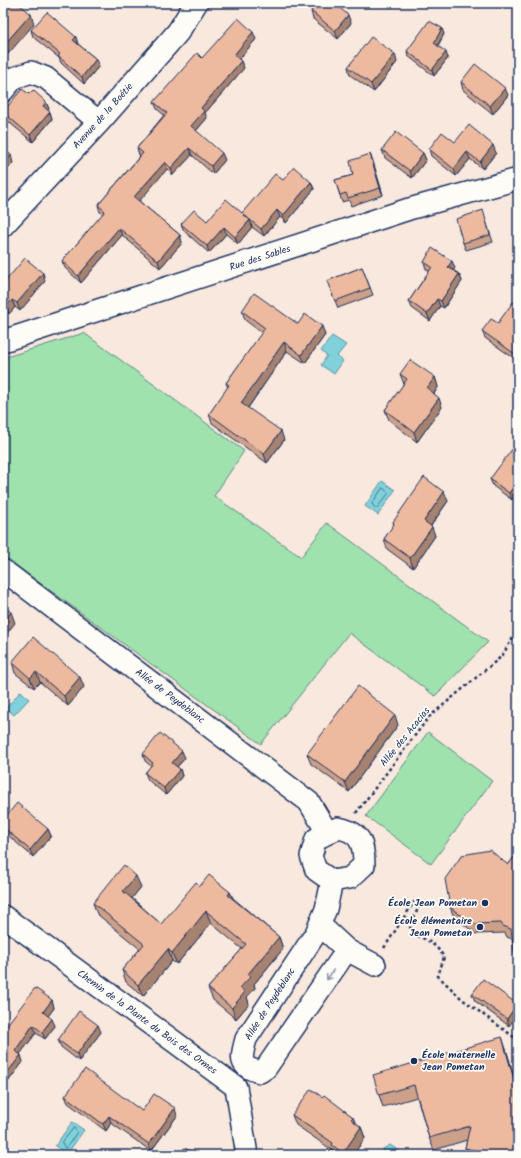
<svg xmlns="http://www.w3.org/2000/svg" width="521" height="1158" viewBox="0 0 521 1158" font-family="Kalam,sans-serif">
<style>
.green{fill:#9fe2ad;stroke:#5d8886}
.water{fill:#80d1d9;stroke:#5890a8}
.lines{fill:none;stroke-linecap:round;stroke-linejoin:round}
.shore{stroke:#43708f;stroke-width:1}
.minor-casing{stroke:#1b2f5e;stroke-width:24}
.major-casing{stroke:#1b2f5e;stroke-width:25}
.path{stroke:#1b2f5e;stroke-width:2.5;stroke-dasharray:3 3;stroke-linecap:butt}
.minor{stroke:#fdfcf7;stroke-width:21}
.major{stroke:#fdfcf7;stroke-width:22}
.wall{fill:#cca089;stroke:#1b2f5e}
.shaded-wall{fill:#a6826f;stroke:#1b2f5e}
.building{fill:#edba9f;stroke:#1b2f5e}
.oneway{stroke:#8c96aa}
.poi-dot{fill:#1b2f5e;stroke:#fdfcf7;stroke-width:1.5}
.labels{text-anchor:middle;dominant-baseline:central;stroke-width:3.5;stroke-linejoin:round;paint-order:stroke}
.street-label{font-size:10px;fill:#1b2f5e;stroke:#fdfcf7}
.poi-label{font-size:10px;font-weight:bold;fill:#1b2f5e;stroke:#fdfcf7;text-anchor:end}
</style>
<rect width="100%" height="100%" fill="#f8e8dd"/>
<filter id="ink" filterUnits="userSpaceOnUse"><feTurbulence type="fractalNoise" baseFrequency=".025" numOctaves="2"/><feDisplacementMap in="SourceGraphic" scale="8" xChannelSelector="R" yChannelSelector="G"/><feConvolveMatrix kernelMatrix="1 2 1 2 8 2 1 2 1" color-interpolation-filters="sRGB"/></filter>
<g filter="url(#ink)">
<g class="green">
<polygon points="84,333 244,451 214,496 301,557 327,523 488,642 435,696 349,633 261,744 3,556 3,358"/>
<polygon points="428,732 492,781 431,864 366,816"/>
</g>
<g class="water">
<polygon points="332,336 346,345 337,356 343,361 334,374 321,365 327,356 321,351"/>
<polygon points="382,481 395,490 378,515 365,506"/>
<polygon points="21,691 29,699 14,715 6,708"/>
<polygon points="72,1122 84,1130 67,1154 55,1146"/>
<polygon points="390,1145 406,1155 383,1155 383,1149"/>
</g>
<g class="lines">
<g class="shore">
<polygon points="383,488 389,493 376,509 372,504"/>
<polygon points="74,1128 77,1132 67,1147 65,1148 62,1143"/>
</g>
<defs>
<g id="minor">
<polyline points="3,91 14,78 31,72 46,78 99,122"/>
<polyline points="3,341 409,209 518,179"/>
<polyline points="3,570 309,802 327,832"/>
<path d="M338,828C361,832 364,844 364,865L350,878L332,881L316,870L311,856L316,839Z"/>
<polyline points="3,916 236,1087 247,1155"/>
<path d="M320,925L347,950L266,1068L260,1072C238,1067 241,1058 246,1039L316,933L326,909L332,881"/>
<polyline points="347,950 375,965"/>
</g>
<polyline id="major" points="3,225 99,122 178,32 196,3"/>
</defs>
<use href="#minor" class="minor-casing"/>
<use href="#major" class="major-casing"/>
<g class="path">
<polyline points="356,813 429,717 502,656 518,629"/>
<path d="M384,948L414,902L419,906L410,927L414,935C428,939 436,945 444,957L438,976L462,999L518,1040"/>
</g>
<use href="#minor" class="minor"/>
<use href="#major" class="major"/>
</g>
<g class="wall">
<polygon points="311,11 351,23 338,39 313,19"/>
<polygon points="31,30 78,44 96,59 99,66 84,84 61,63 59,58 33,37"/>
<polygon points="444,34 438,46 448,58 434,76 408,56 407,51"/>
<polygon points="256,39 239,59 244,68 205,113 207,118 196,131 225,160 213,174 192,155 173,175 167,169 139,201 180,235 182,243 160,268 122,235 81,283 65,268 62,261 103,214 100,212 98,205 140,156 139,155 137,148 164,115 157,109 154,102 202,58"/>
<polygon points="397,62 374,92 350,75 348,67"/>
<polygon points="461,82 508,95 493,114 463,90"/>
<polygon points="29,94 46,102 49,109 48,110 50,112 52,119 33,142 5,119 3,112 3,111"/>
<polygon points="429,149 496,153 483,169 470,159 456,176 431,156"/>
<polygon points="382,150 423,153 426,160 412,178 385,158"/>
<polygon points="370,154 383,195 351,206 349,200 342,202 335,180 353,175"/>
<polygon points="283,180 311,182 314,189 286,223 280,217 264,236 252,227 238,244 226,234 209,253 184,231 181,224 207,221 242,213"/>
<polygon points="485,218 493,242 466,250 463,243"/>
<polygon points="424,262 455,268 453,270 459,274 462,281 444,308 440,306 430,321 412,308 409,301 429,271 426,269"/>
<polygon points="362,267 373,295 338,308 327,281"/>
<polygon points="43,273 45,281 20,311 15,307 9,314 3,309 3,284"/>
<polygon points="518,306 518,361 485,338 482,331 498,323"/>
<polygon points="242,311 298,324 325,335 305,363 287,351 248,408 284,440 267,463 212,423 209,414 228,388 226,383 262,333 245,320"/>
<polygon points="400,374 435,377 438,387 434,394 442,407 417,442 389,420 385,410 404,384"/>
<polygon points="518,446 518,492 512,500 493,486 490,479"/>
<polygon points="448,501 431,526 435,536 413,568 387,549 384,539 394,525 393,522"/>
<polygon points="12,662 84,687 68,706 40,682 34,688 15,673"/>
<polygon points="398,725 349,792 311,764 307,754"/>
<polygon points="143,754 185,758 177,767 180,769 182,776 166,795 148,780 145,773 151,766 145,761"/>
<polygon points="3,820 48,829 51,836 33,857 3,831"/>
<polygon points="518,852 518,965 515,956 512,939 507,937 505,933 476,934 454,917 450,907 508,865"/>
<polygon points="200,886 230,892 233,898 279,937 283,949 254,984 255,988 247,997 249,1004 236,1019 213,1000 208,988 242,949 211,923 177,964 172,961 143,996 126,982 122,970 140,949 97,914 93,903 141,887 132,898 161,924"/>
<polygon points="472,994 517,1004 509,1026 475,1001"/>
<polygon points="52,1000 54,1008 48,1016 55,1026 45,1039 36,1033 20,1054 23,1062 4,1087 3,1087 3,1030"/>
<polygon points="101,1032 79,1061 61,1047 58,1040"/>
<polygon points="506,1049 516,1083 518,1155 468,1155 465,1148 467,1140 434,1150 429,1138 417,1097 383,1107 379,1095"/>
<polygon points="65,1096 142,1111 177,1116 151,1151 111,1123 106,1131 68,1103"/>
<polygon points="322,1097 353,1117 355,1122 361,1127 365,1138 353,1155 336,1155 335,1152 296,1125 292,1115"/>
</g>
<g class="shaded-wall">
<polygon points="31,14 34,24 3,60 3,46"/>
<polygon points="348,15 351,23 338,39 335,31"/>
<polygon points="442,28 444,34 436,48 434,43"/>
<polygon points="253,32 256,39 237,62 234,55"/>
<polygon points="76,37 78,44 75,47 73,40"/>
<polygon points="446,52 448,58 434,76 432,70"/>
<polygon points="395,54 397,62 374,92 371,84"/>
<polygon points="96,59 99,66 84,84 82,77"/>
<polygon points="241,61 244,68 205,113 207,118 194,133 191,126 201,108"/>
<polygon points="505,88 508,95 493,114 490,106"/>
<polygon points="46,102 49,109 45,113 43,106"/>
<polygon points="50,112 52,119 33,142 30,135"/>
<polygon points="493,145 496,153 483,169 480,162"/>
<polygon points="189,148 192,155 173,175 171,168"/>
<polygon points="467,152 470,159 456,176 454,169"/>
<polygon points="222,153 225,160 213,174 211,166"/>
<polygon points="423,153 426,160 412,178 410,171"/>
<polygon points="370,154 373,161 383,195 380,188"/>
<polygon points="11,155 13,163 3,175 3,165"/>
<polygon points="165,162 167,169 137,204 134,197"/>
<polygon points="311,182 314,189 286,223 283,216"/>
<polygon points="277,210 280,217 264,236 261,229"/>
<polygon points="250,220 252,227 238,244 235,237"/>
<polygon points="224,227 226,234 209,253 207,246"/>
<polygon points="119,228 122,235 81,283 78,276"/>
<polygon points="180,235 182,243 160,268 158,261"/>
<polygon points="452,261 455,268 451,274 448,267"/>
<polygon points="43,273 45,281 20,311 17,303"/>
<polygon points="459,274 462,281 444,308 441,301"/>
<polygon points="437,299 440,306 430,321 427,314"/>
<polygon points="12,300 15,307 9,314 6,306"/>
<polygon points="322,326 325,335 305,363 301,355"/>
<polygon points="284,342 287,351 245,412 241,403"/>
<polygon points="518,350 518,361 515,354"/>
<polygon points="435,377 438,387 431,398 427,388"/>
<polygon points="439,398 442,407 417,442 414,432"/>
<polygon points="281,431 284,440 267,463 264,454"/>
<polygon points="518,481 518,492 512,500 509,493"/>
<polygon points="444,492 448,501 427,531 424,521"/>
<polygon points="432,527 435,536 413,568 410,558"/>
<polygon points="11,612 15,623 3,638 3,623"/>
<polygon points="36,672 40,682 34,688 30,678"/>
<polygon points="80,677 84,687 68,706 64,696"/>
<polygon points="395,715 398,725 349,792 345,782"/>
<polygon points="182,751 185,758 174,770 172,763"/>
<polygon points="180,769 182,776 166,795 164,788"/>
<polygon points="48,829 51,836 33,857 30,850"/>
<polygon points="136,876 141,887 128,903 123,891"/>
<polygon points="230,892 235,904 228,895"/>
<polygon points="206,911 211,923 177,964 172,953"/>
<polygon points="279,937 283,949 254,984 255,988 247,997 249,1004 236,1019 232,1008 240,988 248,974"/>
<polygon points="168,949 172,961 143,996 138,985"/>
<polygon points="52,1000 54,1008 46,1019 43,1012"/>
<polygon points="517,1004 518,1014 509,1026 507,1019"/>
<polygon points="52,1019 55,1026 45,1039 42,1032"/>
<polygon points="33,1025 36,1033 17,1058 15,1051"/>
<polygon points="98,1025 101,1032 79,1061 77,1054"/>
<polygon points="502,1037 506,1049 518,1090 515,1083"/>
<polygon points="21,1055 23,1062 4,1087 3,1078"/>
<polygon points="175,1108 177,1116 151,1151 149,1144"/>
<polygon points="109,1116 111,1123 106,1131 103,1124"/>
<polygon points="361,1127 365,1138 353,1155 343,1155 343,1153"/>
</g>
<g class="building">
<polygon points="3,3 18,3 31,14 3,46"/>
<polygon points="317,3 334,3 348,15 335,31 311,11"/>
<polygon points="47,12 76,37 73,40 96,59 82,77 58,56 60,54 31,30"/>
<polygon points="238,18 253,32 234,55 241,61 201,108 204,111 191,126 222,153 211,166 189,148 171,168 165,162 134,197 180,235 158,261 119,228 78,276 62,261 105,211 98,205 143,153 137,148 167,113 154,102 197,53 202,58"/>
<polygon points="429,21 442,28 434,43 446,52 432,70 407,51"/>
<polygon points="371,37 395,54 371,84 348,67"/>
<polygon points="475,64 505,88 490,106 461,82"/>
<polygon points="22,89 29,94 33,90 46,102 43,106 50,112 30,135 3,112"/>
<polygon points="469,125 493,145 480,162 467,152 454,169 429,149 442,132 455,142"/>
<polygon points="396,132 423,153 410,171 382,150"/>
<polygon points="3,149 11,155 3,165"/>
<polygon points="370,154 380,188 348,198 346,193 340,195 335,180 353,175 350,161"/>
<polygon points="294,167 311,182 283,216 277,210 261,229 243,214 250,220 235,237 224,227 207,246 181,224 194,210 207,221 226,199 242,213 275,174 283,180"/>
<polygon points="483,210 490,235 463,243 456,219"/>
<polygon points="432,248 452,261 448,267 459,274 441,301 437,299 427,314 409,301 432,267 424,262"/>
<polygon points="25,258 43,273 17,303 12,300 6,306 3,304 3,284"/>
<polygon points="362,267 370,288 335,301 327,281"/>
<polygon points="254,293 298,324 305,314 322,326 301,355 284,342 241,403 281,431 264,454 209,414 229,385 226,383 265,328 242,311"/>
<polygon points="513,302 518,306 518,350 515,354 482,331 491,319 498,323"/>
<polygon points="410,360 435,377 427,388 439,398 414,432 385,410 407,379 400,374"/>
<polygon points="516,444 518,446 518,473 517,474 518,475 518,481 509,493 490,479"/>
<polygon points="424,477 444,492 424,521 432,527 410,558 384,539 394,524 393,522"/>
<polygon points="3,606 11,612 3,623"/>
<polygon points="33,637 80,677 64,696 36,672 30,678 12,662"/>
<polygon points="358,686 395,715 345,782 307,754"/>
<polygon points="160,733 182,751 172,763 180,769 164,788 145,773 153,763 143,754"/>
<polygon points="17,803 48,829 30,850 3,827 3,820"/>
<polygon points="490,850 508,865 518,852 518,958 515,956 511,929 503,926 501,923 472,924 450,907 445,879 462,855"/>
<polygon points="124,865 136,876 123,891 161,924 196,882 200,886 209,875 230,892 228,895 279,937 248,974 251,976 240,988 245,992 232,1008 208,988 246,944 206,911 172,953 168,949 138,985 122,970 144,944 93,903"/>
<polygon points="483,979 517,1004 507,1019 472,994"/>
<polygon points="35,988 52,1000 43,1012 52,1019 42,1032 33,1025 15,1051 21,1055 3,1078 3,1030"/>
<polygon points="79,1011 98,1025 77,1054 58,1040"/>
<polygon points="502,1037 515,1083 518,1084 518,1155 492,1155 465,1148 470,1126 429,1138 414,1085 379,1095 373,1075"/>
<polygon points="85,1069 142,1111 154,1094 175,1108 149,1144 109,1116 103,1124 65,1096"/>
<polygon points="311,1089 322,1097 324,1095 353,1117 351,1119 361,1127 343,1153 332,1145 333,1143 292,1115"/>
<polygon points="184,1148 201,1155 181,1155"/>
</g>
<defs><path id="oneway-shaft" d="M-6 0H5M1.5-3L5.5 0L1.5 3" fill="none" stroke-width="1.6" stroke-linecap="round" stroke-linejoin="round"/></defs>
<use class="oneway" href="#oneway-shaft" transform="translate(330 975) rotate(124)"/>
</g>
<g class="poi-dot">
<circle cx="485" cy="903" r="4"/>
<circle cx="480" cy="927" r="4"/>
<circle cx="414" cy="1061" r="4"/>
</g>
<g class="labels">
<g class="street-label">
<text transform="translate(103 116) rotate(-48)">Avenue de la Boétie</text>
<text transform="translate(260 258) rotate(-18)">Rue des Sables</text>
<text transform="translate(170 696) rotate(37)">Allée de Peydeblanc</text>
<text transform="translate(405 737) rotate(-51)">Allée des Acacias</text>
<text transform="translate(270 1004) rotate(-57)">Allée de Peydeblanc</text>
<text transform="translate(147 1022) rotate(36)">Chemin de la Plante du Bois des Ormes</text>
</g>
<g class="poi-label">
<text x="477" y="903">École Jean Pometan</text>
<text x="472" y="921">École élémentaire<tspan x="472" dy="12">Jean Pometan</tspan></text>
<text x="422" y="1055" text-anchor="start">École maternelle<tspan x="422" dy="12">Jean Pometan</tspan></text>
</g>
</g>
<rect width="521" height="1158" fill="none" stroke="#fdfcf7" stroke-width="16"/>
<rect x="8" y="8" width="505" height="1142" fill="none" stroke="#1b2f5e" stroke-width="1.5" filter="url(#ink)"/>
</svg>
